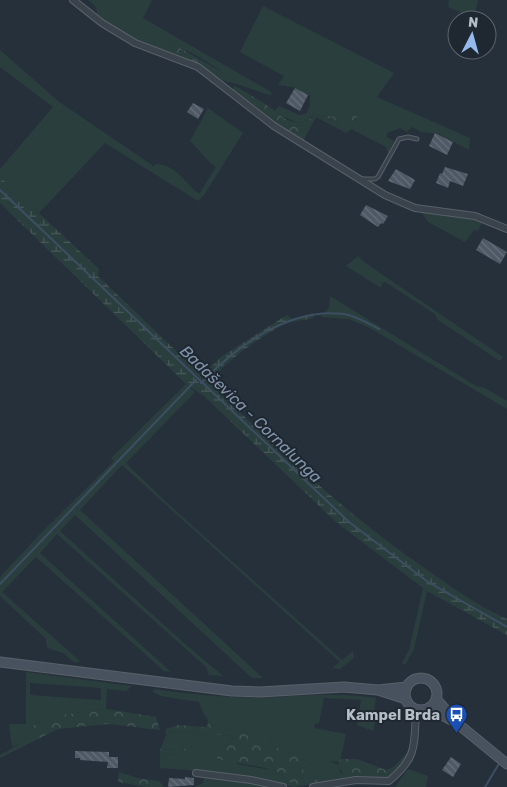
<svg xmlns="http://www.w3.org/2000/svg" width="507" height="787" viewBox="0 0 507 787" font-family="Rubik,sans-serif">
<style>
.green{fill:#2b3e3e;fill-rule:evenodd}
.forest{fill:url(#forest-crowns)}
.wetland{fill:url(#wetland-marsh)}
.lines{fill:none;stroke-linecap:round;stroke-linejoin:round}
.stream{stroke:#3d4e62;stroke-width:2}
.building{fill:url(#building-back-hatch)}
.lane-casing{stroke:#586069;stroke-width:5}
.street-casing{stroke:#586069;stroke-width:8}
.secondary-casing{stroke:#586069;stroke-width:11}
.lane{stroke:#3a424b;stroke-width:3}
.street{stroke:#3a424b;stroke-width:6}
.secondary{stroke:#48515e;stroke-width:9}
.labels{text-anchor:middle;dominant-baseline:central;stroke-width:4;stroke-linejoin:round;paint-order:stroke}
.poi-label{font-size:15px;font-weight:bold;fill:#b5bdc6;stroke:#1f2730;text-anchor:end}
.water-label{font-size:16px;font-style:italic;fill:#8094ab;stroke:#1f2730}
</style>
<defs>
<pattern id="forest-crowns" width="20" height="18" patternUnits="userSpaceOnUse" patternTransform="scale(1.25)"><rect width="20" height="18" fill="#2b3e3e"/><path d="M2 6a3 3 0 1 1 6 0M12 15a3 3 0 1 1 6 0" fill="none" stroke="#485858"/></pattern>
<pattern id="wetland-marsh" width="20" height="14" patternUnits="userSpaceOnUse" patternTransform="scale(1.25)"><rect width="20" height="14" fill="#2b3e3e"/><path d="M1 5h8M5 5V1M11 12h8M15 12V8" fill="none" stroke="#485858"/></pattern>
<pattern id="building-back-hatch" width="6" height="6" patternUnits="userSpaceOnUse" patternTransform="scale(1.25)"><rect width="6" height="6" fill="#4f5965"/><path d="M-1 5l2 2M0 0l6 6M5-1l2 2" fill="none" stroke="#666f7a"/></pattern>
</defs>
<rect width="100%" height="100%" fill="#26303b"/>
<g class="green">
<path d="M88,0H152L143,18L273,93L269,95L234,83L235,80C214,68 190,46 164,45L163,51C139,45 116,30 97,14L96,7Z"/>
<polygon points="449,0 478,0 474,18 448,7"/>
<path d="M263,6L394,73L377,97L470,138L469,150L439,134L421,132L412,127L407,132L400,128L387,133V137L394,141L388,153L386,147L351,129L346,133L316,117L324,116L343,127H360C343,120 330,114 312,116L305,122L297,123L274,112L279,106L299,115L306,114L310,105V96L293,87L278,85L284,76L240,52Z"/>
<path d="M0,50L58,101L152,165V167L156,164C177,165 184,182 199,194L216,167C205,160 200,150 190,141L208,108L243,133L204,195L198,201L105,143L39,213L0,177V169L53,107L0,67Z"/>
<polygon points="422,213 465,217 482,222 478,231 474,230 465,242 428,222"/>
<polygon points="358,256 364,262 503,357 500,361 438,320 435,314 385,282 382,283 381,288 346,266"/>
<polygon points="330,296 476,386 485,388 507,401 507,409 370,328 349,319 320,317 329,308"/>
<polygon points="186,384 195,392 126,463 166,502 342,660 353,651 354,658 340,669 332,668 340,662 122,465 80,510 263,678 252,678 75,515 60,531 185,644 223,676 209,675 206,667 57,534 40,553 171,672 164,671 36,557 2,592 80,661 75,663 63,653 47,648 46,639 0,596 0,577 39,535 114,461 111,458"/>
<polygon points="423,588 427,591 414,649 405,665 402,663 409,650"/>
<path d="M26,672L132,686L126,691L107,689L106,709L60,715L31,726C28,737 22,742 12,747L9,724H26ZM30,683L101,688V700L30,695Z"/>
<path d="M154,689C195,695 236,699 277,697C310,695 342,693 376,698L373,718L376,720L373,731L357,725L361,700L324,698L319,723L315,724L314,728L346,734L340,762L330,761L338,765L340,772L344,774L349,771L357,776L319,783L316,777L303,771L305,765L312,764L314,758L300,753L291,754L273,746L261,735L208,724L207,717L204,715L199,702L161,696L153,692Z"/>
<path d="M174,731L233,736L231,742L220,747L237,764L272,770L289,779L294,787C250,776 205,771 160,768V754L184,755L185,764H188L189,754L207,753L187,748L180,750L160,749L166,736Z"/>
<polygon points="408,769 428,776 426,787 395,787"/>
<polygon points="204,778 260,783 273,787 195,787 203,783"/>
</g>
<g class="forest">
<polygon points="164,45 178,47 236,80 234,83 224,81 199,65 163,51 162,48"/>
<polygon points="235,86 264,103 287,120 297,123 305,122 315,115 338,117 345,112 358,117 358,120 362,123 360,127 343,127 324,116 316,117 302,143 277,127 232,89"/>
<path d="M106,709L156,717L160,730L108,724L58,729L0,758V755C13,749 27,740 31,726L60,715Z"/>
<path d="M208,724L261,735L273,746L291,754L300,753L315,758L312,764L305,765L303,771L316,777L319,783L294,787C278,761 242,768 217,758L220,747L231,742L233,736L174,731L166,735V729L178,725L205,727Z"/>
<polygon points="187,748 207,753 212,758 189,754 188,764 185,764 184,755 160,754 160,749 180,750"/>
<polygon points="409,750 406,761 389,777 357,776 349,771 344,774 337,766 341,759 357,759 386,770 394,767"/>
<polygon points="119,772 137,778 159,781 164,787 146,787 118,782"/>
</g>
<path class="wetland" d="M0,177L99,269L98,276L194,368L204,372L222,356L287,315L292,319L313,313L314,318C304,320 292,321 283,325C267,333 215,367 211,384C278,450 346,514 423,567C450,586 477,606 507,619V635L427,591L336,522L204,396L186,384L0,203Z"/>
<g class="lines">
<g class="stream">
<polyline points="0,190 349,522 428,582 507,627"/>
<path d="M201,383C237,346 289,307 344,314C356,316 368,323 379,329"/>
<polyline points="0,584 196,380"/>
<polyline points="485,787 500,762"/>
</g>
</g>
<g class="building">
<polygon points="295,88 308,95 300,111 286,103"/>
<polygon points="193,103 204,109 198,119 187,112"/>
<polygon points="435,133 453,142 447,155 429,146"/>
<polygon points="445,167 468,174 463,186 450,181 448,188 436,183 440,173 442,174"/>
<polygon points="396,169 415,180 410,189 388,181"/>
<polygon points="366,205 388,216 383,224 381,223 378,227 360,215"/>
<polygon points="483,238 507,252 500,264 476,250"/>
<polygon points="75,751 109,752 109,757 118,757 118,768 107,768 108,762 80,760 80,758 75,758"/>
<polygon points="451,757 461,764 453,777 442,770"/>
<polygon points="185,777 194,778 194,785 168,787 169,778 185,779"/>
</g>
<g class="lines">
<defs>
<polyline id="lane" points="361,179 375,179 378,177 399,139 408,137 417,139"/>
<g id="street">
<polyline points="73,0 102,23 135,43 198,67 274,126 385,195 415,208 475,216 507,229"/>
<polyline points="196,773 251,780 283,787"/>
<path d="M313,787L356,780L389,781C418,757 414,745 416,709"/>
</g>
<g id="secondary">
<polyline points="0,662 232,691 260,692 344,687 378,690 407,687"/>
<circle cx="421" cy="694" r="16"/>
<polyline points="381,691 406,699"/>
<polyline points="436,699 458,724 507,764"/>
<polyline points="429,708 451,720"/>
</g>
</defs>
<use href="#lane" class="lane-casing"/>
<use href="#street" class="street-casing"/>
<use href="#secondary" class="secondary-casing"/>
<use href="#lane" class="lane"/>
<use href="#street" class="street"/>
<use href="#secondary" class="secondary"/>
</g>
<defs>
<symbol id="bus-pin" viewBox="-11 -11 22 30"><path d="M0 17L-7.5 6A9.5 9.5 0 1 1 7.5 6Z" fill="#1a4fb4" stroke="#1f2730"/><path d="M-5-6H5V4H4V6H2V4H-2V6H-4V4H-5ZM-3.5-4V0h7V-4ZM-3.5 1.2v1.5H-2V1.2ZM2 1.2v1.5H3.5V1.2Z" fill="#fff"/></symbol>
</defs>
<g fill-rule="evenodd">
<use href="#bus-pin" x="444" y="702" width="25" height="34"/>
</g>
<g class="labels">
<g class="poi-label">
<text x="440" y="715">Kampel Brda</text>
</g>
<g class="water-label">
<text transform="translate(251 414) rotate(44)">Badaševica - Cornalunga</text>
</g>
</g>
<g transform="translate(472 35) rotate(6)"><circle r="24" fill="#1f2730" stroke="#5b636c"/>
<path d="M0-4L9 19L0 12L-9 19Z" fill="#94b9ed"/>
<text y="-8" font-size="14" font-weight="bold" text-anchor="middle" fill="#b5bdc6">N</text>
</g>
</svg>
